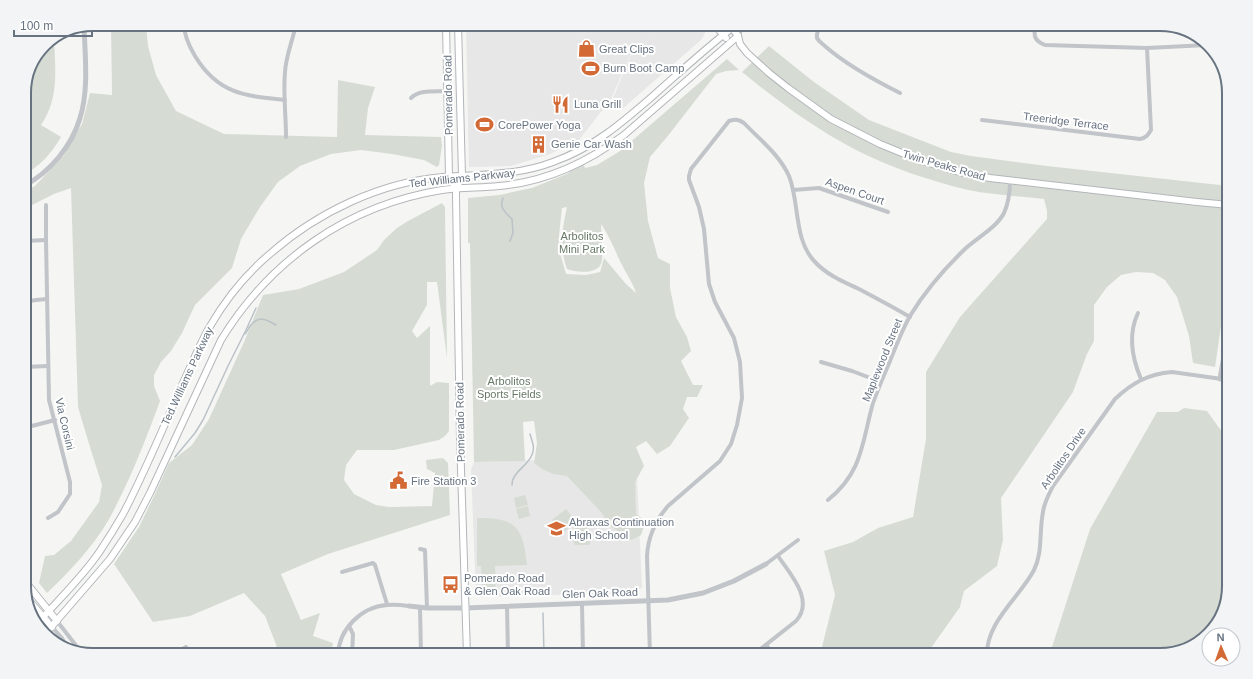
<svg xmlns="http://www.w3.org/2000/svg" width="1253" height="679" viewBox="0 0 1253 679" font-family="Arial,sans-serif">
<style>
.built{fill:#e6e7e6}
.green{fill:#d6dcd4;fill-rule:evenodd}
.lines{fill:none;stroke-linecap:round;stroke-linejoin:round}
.stream{stroke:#bac2c7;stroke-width:1.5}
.secondary-casing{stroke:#b4b8bc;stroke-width:8}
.primary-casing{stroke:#b3b6ba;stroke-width:8}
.minor{stroke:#c1c4c8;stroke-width:4}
.tertiary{stroke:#c1c4c8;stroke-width:5}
.secondary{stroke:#fff;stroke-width:6}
.primary{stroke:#fff;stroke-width:6}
.labels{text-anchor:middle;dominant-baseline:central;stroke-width:4;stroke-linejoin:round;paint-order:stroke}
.poi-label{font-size:11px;fill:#677381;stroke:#fff;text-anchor:start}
.street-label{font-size:11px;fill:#677381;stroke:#fff}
.park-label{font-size:11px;fill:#677966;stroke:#fff}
.rim{fill:none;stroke:#677381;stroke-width:2}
</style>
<rect width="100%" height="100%" fill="#f5f6f3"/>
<g class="built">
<polygon points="466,24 658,24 649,35 659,24 701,24 706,31 701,40 621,110 613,98 630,57 636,48 630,56 611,99 579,140 550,154 511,166 478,167 469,167"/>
<polygon points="636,457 642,587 636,593 482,597 478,596 476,593 471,470 474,462"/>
</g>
<g class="green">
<path d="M111,24H146L148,46L156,75L176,111L224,134L337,137L338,80L375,87L368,108L365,135L441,137L442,146L439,165L437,167L424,160L392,154L361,150L331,154L300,166L278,182L260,207L241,239L232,268L195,305L182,333L171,351L161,362L154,375V386L160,401C145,442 129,483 108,521C92,548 69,572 47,593L39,583L45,556L54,555L71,541L99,502L102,485L89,444L78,407L71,188L54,194L24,209V191L35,186L64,155L82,124L90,93L112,95Z"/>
<path d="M54,37C55,69 60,97 41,125L61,137C51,154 41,165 24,175V88L44,44Z"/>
<path d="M769,46L814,82L869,120L951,152L971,156L1047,166L1229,186V233L1223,313L1215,367L1193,363L1189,336L1177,297L1165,280L1153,273L1136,272L1121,275L1107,287L1094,305V341L1087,354L1073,392L1001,498L1003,540L997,566L964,591L960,607L931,648L932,655H820L835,595L824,551L853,542L878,528L913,517L926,439V372L960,317L1047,219V211L1044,199C1019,196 993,195 968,190C930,181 889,167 854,149C814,128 776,100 742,72Z"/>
<path d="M727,59L739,70L726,71L716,74L667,137L650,157L644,183L648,221L658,258L670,264V288L676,317L687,337L691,351L681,361L693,385H703L697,397H687L683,409L689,418L670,446L657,454L646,441L636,447L644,466L635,482L636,514L646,521L641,535L631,540L610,526L601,512L567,476L553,474L542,469L534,463L537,443L534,421L523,422L525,461L474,462L470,243H468V198L499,195L532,188L569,173V172L584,165L585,168L597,165L620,151ZM567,207C562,229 559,247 567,269C575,272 596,275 601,264C604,256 601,233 601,224C610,237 615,251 622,265C627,275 633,283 636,293L626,284L604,258L600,272L586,275L566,274L559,250V236L562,208Z"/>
<polygon points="442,203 445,207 447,358 437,282 427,282 427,305 412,331 417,338 430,326 430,386 437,382 449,383 449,431 445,436 439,440 394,450 357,450 346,465 344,480 354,494 376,505 389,507 432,506 435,473 427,469 426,460 443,458 448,463 450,515 328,554 281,574 301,620 320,613 313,636 333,643 331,655 280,655 265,616 244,593 190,616 153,622 114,564 139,527 154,496 169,463 192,445 209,419 244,342 263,295 299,289 344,272 377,250 384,240 397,228 408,221"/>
<polygon points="1184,408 1207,411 1222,432 1229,433 1229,586 1222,617 1198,644 1161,655 1058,655 1058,653 1052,647 1090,529 1157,412 1178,412"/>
<polygon points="525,495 528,505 516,508 514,498"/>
<polygon points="528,506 530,516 519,519 516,509"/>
<polygon points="566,509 577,522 562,533 552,520"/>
<path d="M477,518C516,518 523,526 527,565L495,566L496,594L482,595L481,566H477Z"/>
<polygon points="580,524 589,525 587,528 590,533 593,535 589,545 575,545 569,533"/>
</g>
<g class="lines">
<g class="stream">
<path d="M503,198C499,208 505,212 512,219L513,233L510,241"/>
<path d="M245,334C247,332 248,329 250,326C259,315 265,319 276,325"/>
<polyline points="175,457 195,433 203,420 228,366 246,330 256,308"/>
<path d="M512,485C511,470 537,463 533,444C532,441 531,437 530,434"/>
<polyline points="543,613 544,655"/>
</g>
<defs>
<g id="secondary">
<polyline points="24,580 57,621"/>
<polyline points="26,597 52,627"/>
</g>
<g id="primary">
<polyline points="446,24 449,177 456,189 456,197 460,438 467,655"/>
<polyline points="714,24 726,38"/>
<polyline points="729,24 738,36 740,44 747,53 769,73 788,88 831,119 880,144 919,160 960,172 990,178 1197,202 1229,205"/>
<polyline points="456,189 462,176 458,24"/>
<path d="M36,625C57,601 82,578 100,551C108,539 116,526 123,514C145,472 163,428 182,385C191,366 199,346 209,328C225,300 247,273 271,253C318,212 381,182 443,177C482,174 516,176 553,162C593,148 623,122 654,95C680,72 705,49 732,28"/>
<path d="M46,633L110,559L135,522L150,493L221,340C270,260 348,205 442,190C461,187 480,188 499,186C545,182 588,162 624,135L738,36"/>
</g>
</defs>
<use href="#secondary" class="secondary-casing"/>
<use href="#primary" class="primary-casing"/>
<g class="minor">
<path d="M184,24C184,35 189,46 195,56C218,94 245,96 285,100"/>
<path d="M822,24C819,28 816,33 817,38C819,42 823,44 826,47C848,66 874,80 900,93"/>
<polyline points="942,24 951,28"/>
<path d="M1035,24C1034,35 1033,40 1045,45L1147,48L1207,45"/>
<polyline points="341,30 365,27 446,26"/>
<path d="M411,98C420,89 436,92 448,91"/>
<path d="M982,120L1140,139C1146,138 1148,135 1151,130L1147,48"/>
<path d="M286,137C286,115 283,93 285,72C286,55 293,40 296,24"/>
<polyline points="793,190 819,188 888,212"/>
<polyline points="46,205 46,240 49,400 70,482 70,494 58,512 48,518"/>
<polyline points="24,241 46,240"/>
<polyline points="24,302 36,300 47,299"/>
<path d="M1138,313C1128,334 1132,358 1141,379"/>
<polyline points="821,362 852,371 881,382"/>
<polyline points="24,367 48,366"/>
<polyline points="24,428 55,420"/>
<path d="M828,500C863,472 862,442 873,403C878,389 884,375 890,361C896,346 902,330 910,316C925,291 944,269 966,248C977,238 997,227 1004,213C1008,204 1010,191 1010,181"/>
<polyline points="420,549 425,550 427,608"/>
<polyline points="766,564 798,540"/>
<polyline points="342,572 373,563 375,565 387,604"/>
<polyline points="582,604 583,655"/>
<polyline points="507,606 508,655"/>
<polyline points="420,607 421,655"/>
<polyline points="57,621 81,652"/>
<polyline points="349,626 353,634 352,655"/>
<polyline points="52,627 62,638 68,649"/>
<polyline points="766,645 774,655"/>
<polyline points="177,655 181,650 186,647 189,655"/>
<path d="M338,655C339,629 361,607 387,605C394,604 402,605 409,606"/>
<path d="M650,655L647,556C648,536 655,521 668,506L720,461L731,444L737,425L742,398L740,362L734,338L715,302L709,284L704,229L699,207L689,180V176L691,169L729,121C735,119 738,119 744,123C760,140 779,154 789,176C800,203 793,239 815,262C827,275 844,282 859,289C876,298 893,307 910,317"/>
<path d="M753,655L796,621C815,600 790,574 778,556"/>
<path d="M987,655C986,622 1020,597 1034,570C1043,552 1039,531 1043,512C1044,503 1049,494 1053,486L1115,399C1132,383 1148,374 1172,372L1229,380"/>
</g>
<g class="tertiary">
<polyline points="738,36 741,29 746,24"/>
<path d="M24,186C50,172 72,146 80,118C89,90 85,55 84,26"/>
<polyline points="1220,379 1229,328"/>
<polyline points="409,606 427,608 465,608 668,600 703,593 734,581 766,564"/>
</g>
<use href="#secondary" class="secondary"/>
<use href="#primary" class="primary"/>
</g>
<defs>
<symbol id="shop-bare" viewBox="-9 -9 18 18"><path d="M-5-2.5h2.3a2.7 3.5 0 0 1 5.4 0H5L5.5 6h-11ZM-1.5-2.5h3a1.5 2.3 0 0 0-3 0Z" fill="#d36935" stroke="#fff" stroke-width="2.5" paint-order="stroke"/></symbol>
<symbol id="stadium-bare" viewBox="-9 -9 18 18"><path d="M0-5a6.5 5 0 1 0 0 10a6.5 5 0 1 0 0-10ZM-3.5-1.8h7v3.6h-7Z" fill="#d36935" stroke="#fff" stroke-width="2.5" paint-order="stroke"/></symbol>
<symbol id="restaurant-bare" viewBox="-9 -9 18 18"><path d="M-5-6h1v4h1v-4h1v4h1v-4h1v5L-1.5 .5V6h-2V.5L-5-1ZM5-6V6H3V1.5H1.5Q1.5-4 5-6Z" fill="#d36935" stroke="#fff" stroke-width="2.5" paint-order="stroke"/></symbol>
<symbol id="building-bare" viewBox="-9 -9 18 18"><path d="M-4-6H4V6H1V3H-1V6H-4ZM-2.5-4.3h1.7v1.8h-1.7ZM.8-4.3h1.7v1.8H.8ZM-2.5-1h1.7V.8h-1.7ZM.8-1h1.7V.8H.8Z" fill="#d36935" stroke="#fff" stroke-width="2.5" paint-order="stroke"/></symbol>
<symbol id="civic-bare" viewBox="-9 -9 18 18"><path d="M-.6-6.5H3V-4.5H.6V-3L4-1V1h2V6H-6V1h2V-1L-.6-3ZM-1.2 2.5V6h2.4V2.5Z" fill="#d36935" stroke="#fff" stroke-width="2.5" paint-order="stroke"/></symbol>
<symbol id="school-bare" viewBox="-9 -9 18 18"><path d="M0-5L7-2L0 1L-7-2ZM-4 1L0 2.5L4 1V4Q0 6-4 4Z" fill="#d36935" stroke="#fff" stroke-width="2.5" paint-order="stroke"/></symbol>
<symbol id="bus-bare" viewBox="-9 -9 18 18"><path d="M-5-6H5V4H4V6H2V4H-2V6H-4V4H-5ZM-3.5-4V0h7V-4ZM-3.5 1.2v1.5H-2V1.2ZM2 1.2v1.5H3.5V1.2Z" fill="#d36935" stroke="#fff" stroke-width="2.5" paint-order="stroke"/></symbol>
</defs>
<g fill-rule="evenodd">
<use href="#shop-bare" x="574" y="36" width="25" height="25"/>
<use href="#stadium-bare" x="578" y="56" width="25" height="25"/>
<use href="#restaurant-bare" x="548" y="92" width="25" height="25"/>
<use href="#stadium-bare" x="472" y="112" width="25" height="25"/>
<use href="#building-bare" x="526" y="132" width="25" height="25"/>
<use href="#civic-bare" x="386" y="468" width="25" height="25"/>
<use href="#school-bare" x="544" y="516" width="25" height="25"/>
<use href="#bus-bare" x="438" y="572" width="25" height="25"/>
</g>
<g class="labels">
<g class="poi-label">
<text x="599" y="49">Great Clips</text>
<text x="603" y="68">Burn Boot Camp</text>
<text x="574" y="104">Luna Grill</text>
<text x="498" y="125">CorePower Yoga</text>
<text x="551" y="144">Genie Car Wash</text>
<text x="411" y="481">Fire Station 3</text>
<text x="569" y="522">Abraxas Continuation<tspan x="569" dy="13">High School</tspan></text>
<text x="464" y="578">Pomerado Road<tspan x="464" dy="13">&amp; Glen Oak Road</tspan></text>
</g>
<g class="street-label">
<text transform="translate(448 95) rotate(-91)">Pomerado Road</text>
<text transform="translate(1066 121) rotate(7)">Treeridge Terrace</text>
<text transform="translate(944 165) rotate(16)">Twin Peaks Road</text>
<text transform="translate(462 178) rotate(-6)">Ted Williams Parkway</text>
<text transform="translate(855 191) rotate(19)">Aspen Court</text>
<text transform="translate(882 360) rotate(-68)">Maplewood Street</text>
<text transform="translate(187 376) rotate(-65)">Ted Williams Parkway</text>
<text transform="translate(460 422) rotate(-91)">Pomerado Road</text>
<text transform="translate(65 424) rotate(77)">Via Corsini</text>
<text transform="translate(1063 458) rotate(-56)">Arbolitos Drive</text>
<text transform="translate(600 593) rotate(-2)">Glen Oak Road</text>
</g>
<g class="park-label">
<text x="582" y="236">Arbolitos<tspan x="582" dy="13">Mini Park</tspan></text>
<text x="509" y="381">Arbolitos<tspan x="509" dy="13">Sports Fields</tspan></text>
</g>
</g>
<path d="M0 0H1253V679H0ZM93 31H1160A62 62 0 0 1 1222 93V586A62 62 0 0 1 1160 648H93A62 62 0 0 1 31 586V93A62 62 0 0 1 93 31Z" fill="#f3f4f5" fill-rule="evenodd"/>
<path class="rim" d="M93 31H1160A62 62 0 0 1 1222 93V586A62 62 0 0 1 1160 648H93A62 62 0 0 1 31 586V93A62 62 0 0 1 93 31Z"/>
<g transform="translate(1221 647) rotate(358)"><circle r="19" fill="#ffffff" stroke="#c2c7cd"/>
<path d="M0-3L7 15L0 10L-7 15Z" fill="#d36935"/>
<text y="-6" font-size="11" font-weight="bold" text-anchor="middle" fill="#677381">N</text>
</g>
<path d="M14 30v6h78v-6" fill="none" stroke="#677381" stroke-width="2"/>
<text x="20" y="30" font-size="12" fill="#677381" stroke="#ffffff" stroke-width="3" paint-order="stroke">100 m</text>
</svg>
